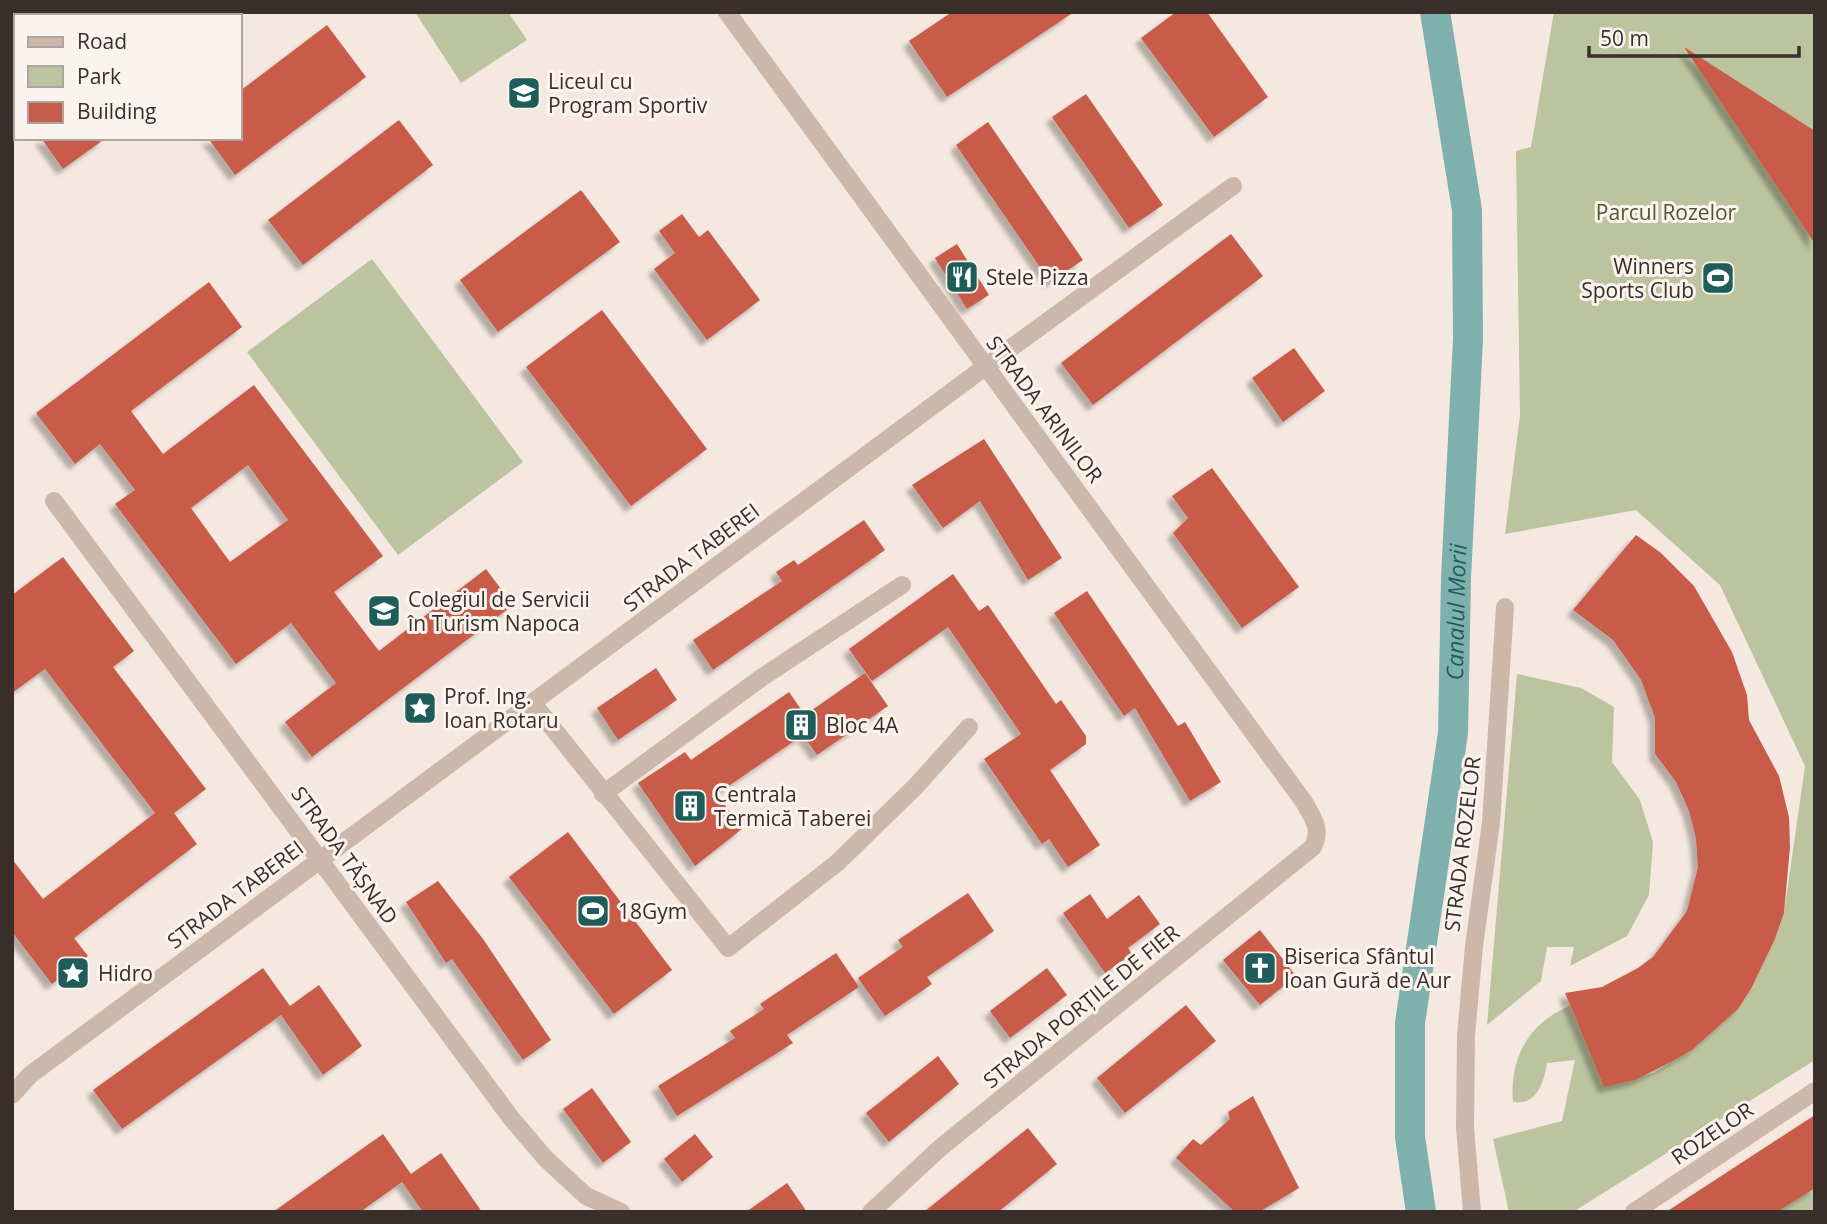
<svg xmlns="http://www.w3.org/2000/svg" width="1827" height="1224" viewBox="0 0 1827 1224" font-family="'Open Sans',sans-serif">
<style>
.green{fill:#bbc39f}
.lines{fill:none;stroke-linecap:round;stroke-linejoin:round}
.canal{stroke:#7eb1ae;stroke-width:30}
.building{fill:#c85c4a;fill-rule:evenodd;filter:url(#shadow)}
.minor{stroke:#ccb7ab;stroke-width:18}
.labels{text-anchor:middle;dominant-baseline:central;stroke-width:6;stroke-linejoin:round;paint-order:stroke}
.poi-label{font-size:21px;fill:#3a2e2a;stroke:#fbf3ed;text-anchor:start}
.park-label{font-size:21px;fill:#4e592e;stroke:#fbf3ed}
.street-label{font-size:21px;fill:#3a2e2a;stroke:#fbf3ed}
.water-label{font-size:23px;font-style:italic;fill:#1f5d5b;stroke:#fbf3ed}
</style>
<defs>
<filter id="shadow"><feDropShadow dx="-6" dy="6" stdDeviation="2" flood-color="#0004"/></filter>
</defs>
<rect width="100%" height="100%" fill="#f4e8e0"/>
<g class="green">
<polygon points="415,12 508,12 527,40 461,83"/>
<path d="M1554,12H1815V1060L1573,1212H1509L1493,1139L1562,1121L1575,1060L1547,1063C1544,1082 1537,1106 1513,1102C1509,1059 1529,1022 1570,1006L1605,1086L1653,1073L1692,1050L1738,1009L1751,989L1775,939L1784,913L1805,766L1720,585L1636,510L1505,534L1520,415L1516,151L1531,147Z"/>
<polygon points="372,259 523,462 398,555 247,352"/>
<polygon points="1517,674 1581,688 1614,707 1612,762 1640,800 1653,842 1649,895 1627,936 1570,966 1574,947 1547,947 1541,981 1487,1025"/>
<polygon points="1815,1188 1815,1212 1777,1212"/>
</g>
<g class="lines">
<path class="canal" id="s1" d="M1421,1212L1410,1137V1023L1453,733L1456,578L1468,339L1467,210L1435,12"/>
</g>
<g class="building">
<polygon points="952,12 1074,12 947,97 909,41"/>
<polygon points="1176,12 1207,12 1268,97 1214,137 1141,38"/>
<polygon points="327,25 366,77 235,175 208,138 240,138 240,91"/>
<polygon points="1684,47 1815,131 1815,244"/>
<polygon points="1086,94 1163,205 1129,228 1052,117"/>
<polygon points="399,120 433,165 303,265 268,220"/>
<polygon points="988,122 1083,260 1050,282 956,145"/>
<polygon points="41,138 106,138 63,169"/>
<polygon points="581,190 620,242 498,332 460,280"/>
<polygon points="682,214 699,237 708,230 760,300 707,340 654,269 675,253 659,231"/>
<polygon points="1231,234 1263,276 1093,405 1061,363"/>
<polygon points="957,244 989,295 967,309 935,258"/>
<path d="M209,282L242,327L131,411L163,454L254,385L383,556L334,592L379,651L486,569L513,605L312,757L285,722L336,683L291,623L236,664L115,504L135,490L100,444L75,464L36,413ZM248,465L288,520L230,562L191,508Z"/>
<polygon points="602,310 707,449 631,506 526,367"/>
<polygon points="1294,348 1325,391 1283,422 1252,378"/>
<polygon points="984,439 1062,558 1028,580 980,501 943,528 912,485"/>
<polygon points="1212,468 1299,587 1242,628 1173,533 1188,518 1172,496"/>
<polygon points="864,520 885,550 713,670 693,640 782,581 776,572 794,560 798,565"/>
<polygon points="1636,535 1661,553 1694,586 1732,652 1747,695 1749,720 1779,776 1789,817 1790,847 1784,913 1775,939 1751,989 1738,1009 1692,1050 1673,1061 1635,1080 1604,1087 1565,993 1602,987 1638,968 1653,957 1687,911 1698,867 1696,839 1689,811 1676,782 1655,754 1655,718 1641,680 1613,640 1573,610"/>
<polygon points="63,557 134,651 113,667 206,789 174,813 197,844 74,938 88,956 52,984 12,932 12,859 43,899 155,813 45,669 12,693 12,595"/>
<polygon points="953,574 979,611 988,605 1056,704 1061,700 1086,736 1086,744 1050,770 1100,845 1068,867 1049,839 1042,844 984,759 1021,734 948,627 872,681 849,649"/>
<polygon points="1087,591 1178,726 1185,722 1221,782 1190,801 1135,708 1124,716 1054,613"/>
<polygon points="656,668 677,700 618,740 597,708"/>
<polygon points="865,673 888,706 817,755 803,735 717,794 742,829 695,866 638,783 685,752 691,760 789,692 805,715"/>
<polygon points="568,832 672,970 614,1014 509,877"/>
<polygon points="438,881 483,939 551,1040 523,1060 452,959 446,963 406,902"/>
<polygon points="968,893 994,931 927,977 932,984 885,1016 858,978 903,947 898,940"/>
<polygon points="1090,894 1107,919 1139,895 1160,924 1128,948 1132,954 1105,973 1063,913"/>
<polygon points="1260,930 1296,976 1260,1005 1223,960"/>
<polygon points="836,953 859,987 787,1035 793,1043 677,1116 658,1086 735,1038 730,1031 764,1009 760,1004"/>
<polygon points="263,968 290,1006 319,985 362,1046 323,1075 281,1015 122,1129 93,1090"/>
<polygon points="1047,968 1067,995 1010,1038 990,1011"/>
<polygon points="1186,1005 1216,1041 1125,1113 1097,1078"/>
<polygon points="938,1056 959,1084 889,1142 866,1113"/>
<polygon points="592,1088 631,1142 603,1163 563,1109"/>
<polygon points="1253,1096 1299,1188 1259,1212 1235,1212 1176,1158 1193,1139 1201,1145 1230,1119 1228,1112"/>
<polygon points="1815,1115 1815,1188 1777,1212 1666,1212"/>
<polygon points="1028,1128 1057,1164 998,1212 924,1212"/>
<polygon points="383,1134 411,1174 441,1153 482,1212 423,1212 402,1182 360,1212 273,1212"/>
<polygon points="695,1134 713,1157 682,1182 664,1159"/>
<polygon points="787,1183 807,1212 746,1212"/>
</g>
<g class="lines">
<g class="minor">
<path d="M727,12L1304,802C1313,818 1322,829 1313,847L940,1148L871,1212"/>
<polyline points="54,501 511,1118 546,1159 586,1196 621,1212"/>
<polyline points="532,702 728,948 837,863 916,786 969,727"/>
<polyline points="603,794 761,678 902,585"/>
<polyline points="12,1095 30,1075 985,367 1233,186"/>
<polyline points="1472,1212 1465,1127 1466,1036 1474,946 1491,823 1505,607"/>
<polyline points="1634,1212 1815,1091"/>
</g>
</g>
<defs>
<symbol id="school-square" viewBox="-11 -11 22 22"><rect x="-9" y="-9" width="18" height="18" rx="4" fill="#1f5d5b" stroke="#fbf3ed"/><path d="M0-5L7-2L0 1L-7-2ZM-4 1L0 2.5L4 1V4Q0 6-4 4Z" fill="#fff"/></symbol>
<symbol id="restaurant-square" viewBox="-11 -11 22 22"><rect x="-9" y="-9" width="18" height="18" rx="4" fill="#1f5d5b" stroke="#fbf3ed"/><path d="M-5-6h1v4h1v-4h1v4h1v-4h1v5L-1.5 .5V6h-2V.5L-5-1ZM5-6V6H3V1.5H1.5Q1.5-4 5-6Z" fill="#fff"/></symbol>
<symbol id="stadium-square" viewBox="-11 -11 22 22"><rect x="-9" y="-9" width="18" height="18" rx="4" fill="#1f5d5b" stroke="#fbf3ed"/><path d="M0-5a6.5 5 0 1 0 0 10a6.5 5 0 1 0 0-10ZM-3.5-1.8h7v3.6h-7Z" fill="#fff"/></symbol>
<symbol id="sight-square" viewBox="-11 -11 22 22"><rect x="-9" y="-9" width="18" height="18" rx="4" fill="#1f5d5b" stroke="#fbf3ed"/><path d="M0-6L1.8-2.2L6-1.7L2.9 1.2L3.7 5.4L0 3.3L-3.7 5.4L-2.9 1.2L-6-1.7L-1.8-2.2Z" fill="#fff"/></symbol>
<symbol id="building-square" viewBox="-11 -11 22 22"><rect x="-9" y="-9" width="18" height="18" rx="4" fill="#1f5d5b" stroke="#fbf3ed"/><path d="M-4-6H4V6H1V3H-1V6H-4ZM-2.5-4.3h1.7v1.8h-1.7ZM.8-4.3h1.7v1.8H.8ZM-2.5-1h1.7V.8h-1.7ZM.8-1h1.7V.8H.8Z" fill="#fff"/></symbol>
<symbol id="church-square" viewBox="-11 -11 22 22"><rect x="-9" y="-9" width="18" height="18" rx="4" fill="#1f5d5b" stroke="#fbf3ed"/><path d="M-1.2-6h2.4v3.5h3.3v2.4h-3.3V6h-2.4V-.1h-3.3v-2.4h3.3Z" fill="#fff"/></symbol>
</defs>
<g fill-rule="evenodd">
<use href="#school-square" x="505" y="74" width="38" height="38"/>
<use href="#restaurant-square" x="943" y="258" width="38" height="38"/>
<use href="#stadium-square" x="1699" y="259" width="38" height="38"/>
<use href="#school-square" x="365" y="592" width="38" height="38"/>
<use href="#sight-square" x="401" y="689" width="38" height="38"/>
<use href="#building-square" x="782" y="706" width="38" height="38"/>
<use href="#building-square" x="671" y="787" width="38" height="38"/>
<use href="#stadium-square" x="574" y="892" width="38" height="38"/>
<use href="#church-square" x="1241" y="949" width="38" height="38"/>
<use href="#sight-square" x="54" y="954" width="38" height="38"/>
</g>
<g class="labels">
<g class="poi-label">
<text x="548" y="81">Liceul cu<tspan x="548" dy="24">Program Sportiv</tspan></text>
<text x="1694" y="266" text-anchor="end">Winners<tspan x="1694" dy="24">Sports Club</tspan></text>
<text x="986" y="277">Stele Pizza</text>
<text x="408" y="599">Colegiul de Servicii<tspan x="408" dy="24">în Turism Napoca</tspan></text>
<text x="444" y="696">Prof. Ing.<tspan x="444" dy="24">Ioan Rotaru</tspan></text>
<text x="826" y="725">Bloc 4A</text>
<text x="714" y="794">Centrala<tspan x="714" dy="24">Termică Taberei</tspan></text>
<text x="618" y="911">18Gym</text>
<text x="1284" y="956">Biserica Sfântul<tspan x="1284" dy="24">Ioan Gură de Aur</tspan></text>
<text x="98" y="973">Hidro</text>
</g>
<g class="park-label">
<text x="1666" y="212">Parcul Rozelor</text>
</g>
<g class="street-label">
<text transform="translate(1045 409) rotate(53)">STRADA ARINILOR</text>
<text transform="translate(691 557) rotate(-37)">STRADA TABEREI</text>
<text transform="translate(1462 844) rotate(-83)">STRADA ROZELOR</text>
<text transform="translate(345 855) rotate(54)">STRADA TĂȘNAD</text>
<text transform="translate(235 894) rotate(-37)">STRADA TABEREI</text>
<text transform="translate(1081 1006) rotate(-39)">STRADA PORȚILE DE FIER</text>
<text transform="translate(1712 1133) rotate(-34)">ROZELOR</text>
</g>
<g class="water-label">
<text stroke="none"><textPath href="#s1" startOffset="604">Canalul Morii</textPath></text>
</g>
</g>
<rect width="1827" height="1224" fill="none" stroke="#3a2e2a" stroke-width="28"/>
<rect x="14" y="14" width="228" height="126" fill="#fbf3ed" stroke="#aea49f" stroke-width="2"/>
<rect x="28" y="37" width="35" height="10" fill="#ccb7ab" stroke="#aea49f" stroke-width="2"/>
<text x="77" y="49" font-size="21" fill="#3a2e2a">Road</text>
<rect x="28" y="66" width="35" height="21" fill="#bbc39f" stroke="#aea49f" stroke-width="2"/>
<text x="77" y="84" font-size="21" fill="#3a2e2a">Park</text>
<rect x="28" y="102" width="35" height="21" fill="#c85c4a" stroke="#aea49f" stroke-width="2"/>
<text x="77" y="119" font-size="21" fill="#3a2e2a">Building</text>
<path d="M1589 46v10h210v-10" fill="none" stroke="#3a2e2a" stroke-width="3.5"/>
<text x="1600" y="46" font-size="21" fill="#3a2e2a" stroke="#fbf3ed" stroke-width="5" paint-order="stroke">50 m</text>
</svg>
